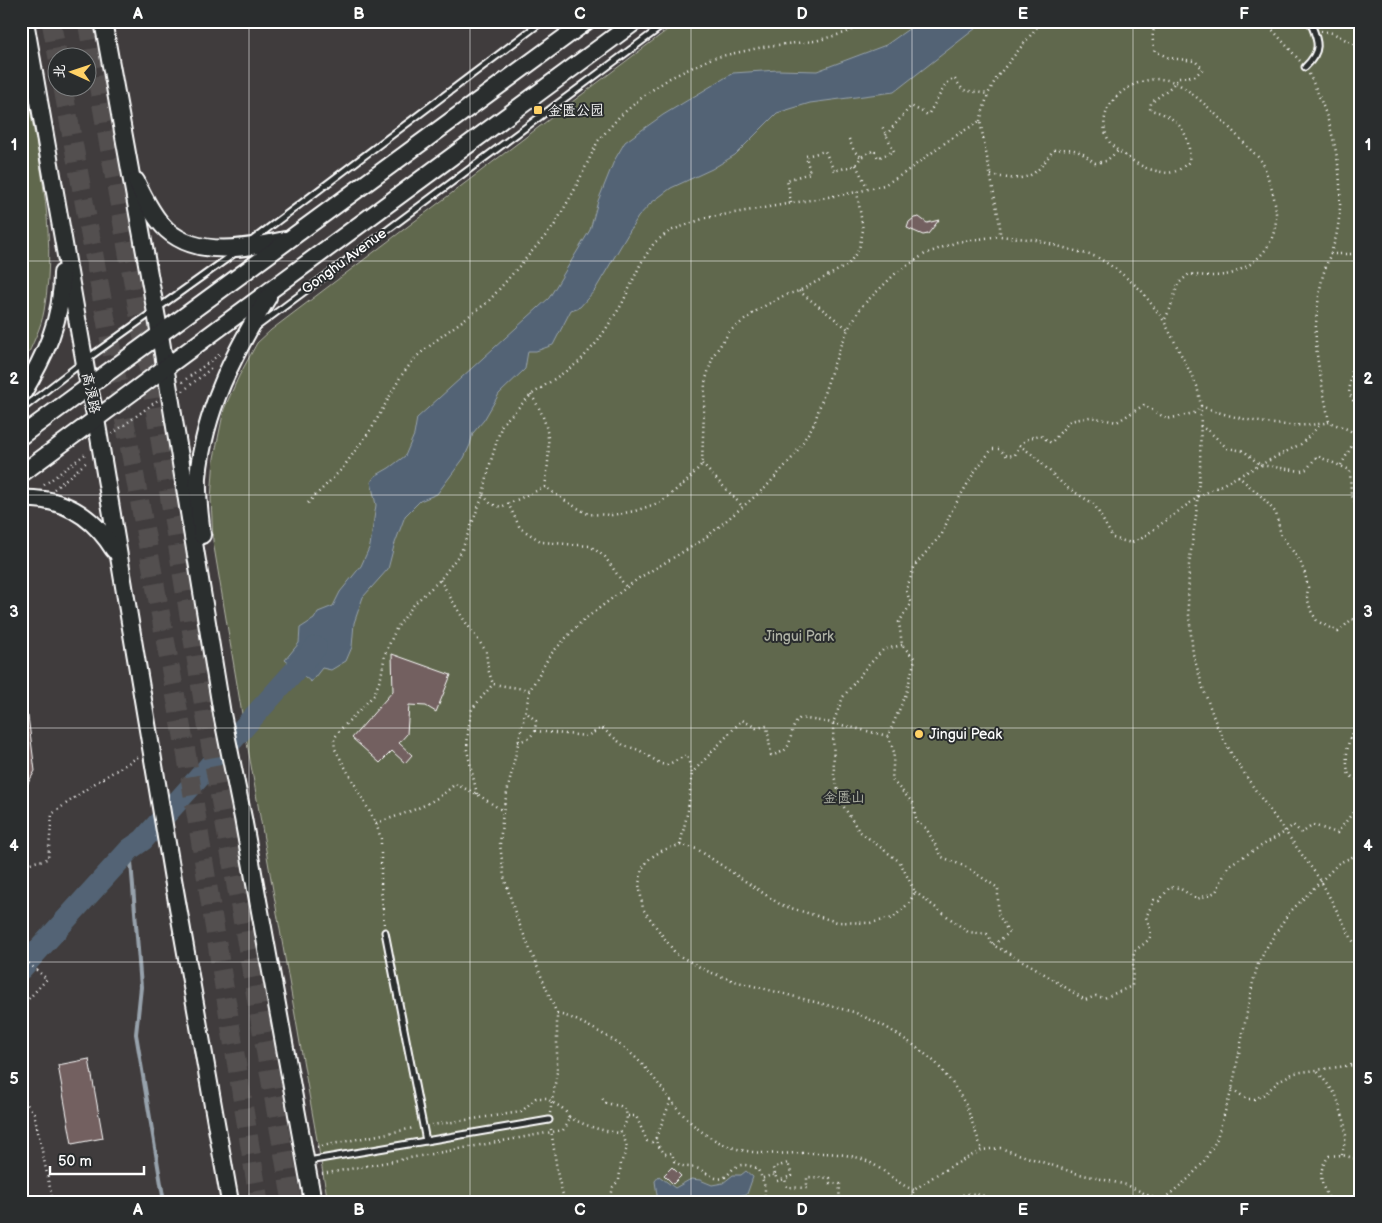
<svg xmlns="http://www.w3.org/2000/svg" width="1382" height="1223" viewBox="0 0 1382 1223" font-family="'Balsamiq Sans','LXGW WenKai TC',sans-serif">
<style>
.green{fill:#61674d;stroke:#b0b3a6}
.water{fill:#526474;stroke:#97a2ac}
.lines{fill:none;stroke-linecap:round;stroke-linejoin:round}
.stream{stroke:#97a2ac;stroke-width:4}
.river{stroke:#526474;stroke-width:22}
.building{fill:#736060;stroke:#fff}
.highway-tunnel{stroke:#535050;stroke-width:19;stroke-dasharray:19 9;stroke-linecap:butt}
.lane-casing{stroke:#fff;stroke-width:9}
.primary-casing{stroke:#fff;stroke-width:20}
.path{stroke:#fff;stroke-width:2.5;stroke-dasharray:1 4;stroke-linecap:butt}
.lane{stroke:#2a2d2e;stroke-width:5}
.primary{stroke:#2a2d2e;stroke-width:16}
.grid{fill:none;stroke:#fff;stroke-width:1;stroke-opacity:0.55}
.poi-dot{fill:#ffd166;stroke:#2a2d2e;stroke-width:2}
.labels{text-anchor:middle;dominant-baseline:central;stroke-width:4;stroke-linejoin:round;paint-order:stroke}
.poi-label{font-size:14px;fill:#fff;stroke:#2a2d2e;text-anchor:start}
.street-label{font-size:14px;fill:#fff;stroke:#2a2d2e}
.park-label{font-size:14px;fill:#b0b3a6;stroke:#2a2d2e}
.neatline{fill:none;stroke:#fff;stroke-width:2}
.grid-label{font-size:16px;text-anchor:middle;font-weight:bold;fill:#fff}
</style>
<rect width="100%" height="100%" fill="#403c3d"/>
<filter id="ink" filterUnits="userSpaceOnUse"><feTurbulence type="fractalNoise" baseFrequency=".02" numOctaves="2"/><feDisplacementMap in="SourceGraphic" scale="10" xChannelSelector="R" yChannelSelector="G"/><feConvolveMatrix kernelMatrix="1 2 1 2 8 2 1 2 1" color-interpolation-filters="sRGB"/></filter>
<g filter="url(#ink)">
<g class="green">
<polygon points="679,21 1361,21 1361,1202 328,1202 243,720 213,541 211,499 214,458 224,409 239,376 257,343 271,330"/>
<path d="M21,62C35,143 59,228 44,311C41,328 32,345 25,361L21,356Z"/>
</g>
<g class="water">
<polygon points="920,21 985,21 894,92 810,103 777,113 735,155 712,169 671,188 651,203 638,217 595,290 580,307 571,310 553,345 536,351 528,351 525,369 499,394 484,420 473,433 470,445 464,458 437,494 420,501 405,516 394,546 388,569 363,597 354,623 352,647 346,661 331,670 322,668 311,682 285,660 299,643 300,628 314,619 318,612 333,606 340,592 361,566 370,546 376,505 371,482 375,476 389,468 405,456 414,435 417,418 549,298 590,230 598,201 614,161 625,142 663,115 733,73 778,70 817,71 886,45"/>
<polygon points="746,1171 753,1177 747,1194 708,1202 658,1202 655,1181 659,1176 675,1188 691,1179 700,1180 712,1185 723,1183 733,1175 741,1175"/>
</g>
<g class="lines">
<polyline class="stream" points="130,849 141,987 136,1034 164,1202"/>
<polyline class="river" points="21,969 130,849 143,840 316,647"/>
</g>
<g class="building">
<polygon points="919,217 927,223 939,220 928,234 923,235 907,228 909,222 914,218"/>
<polygon points="392,654 451,675 436,712 426,706 409,705 407,734 399,743 412,755 405,763 392,751 380,763 352,738 393,691"/>
<polygon points="21,716 28,716 35,771 21,795"/>
<polygon points="89,1059 103,1138 72,1144 58,1065"/>
<polygon points="672,1167 681,1176 673,1184 664,1175"/>
</g>
<g class="lines">
<g class="highway-tunnel">
<polyline points="51,21 58,58"/>
<polyline points="87,21 150,378 209,737 248,951 292,1202"/>
<polyline points="63,88 186,752 259,1202"/>
</g>
<defs>
<g id="lane">
<path d="M1305,67C1323,50 1318,41 1310,21"/>
<polyline points="250,242 543,21"/>
<polyline points="258,326 669,21"/>
<polyline points="21,410 84,361 235,253"/>
<polyline points="385,932 426,1141"/>
<polyline points="308,1161 549,1120"/>
</g>
<g id="primary">
<polyline points="25,21 89,387 96,419 173,879 230,1202"/>
<polyline points="103,21 160,335 222,714 243,818 313,1202"/>
<path d="M136,181C143,196 155,219 167,230C198,258 248,248 285,240"/>
<path d="M21,396C44,358 63,319 62,273"/>
<polyline points="21,436 587,21"/>
<polyline points="21,474 636,21"/>
<path d="M21,499C29,498 36,499 44,500C76,505 98,524 114,550"/>
<path d="M202,535C200,516 197,496 198,477C204,411 234,353 268,297"/>
</g>
</defs>
<use href="#lane" class="lane-casing"/>
<use href="#primary" class="primary-casing"/>
<g class="path">
<path d="M1158,21C1151,31 1152,40 1155,51L1169,58L1195,61L1203,69L1195,76L1179,77L1172,86L1151,103L1150,110C1177,115 1192,134 1189,162C1173,176 1168,174 1149,169C1140,166 1133,161 1126,156C1120,152 1112,147 1109,141C1088,103 1143,67 1176,83C1196,93 1230,128 1246,145C1251,151 1258,156 1262,162C1266,169 1268,179 1271,187C1282,220 1276,250 1244,268C1239,270 1235,273 1230,274C1216,277 1203,276 1189,274L1178,284L1170,309L1164,321"/>
<polyline points="1261,21 1270,27 1300,61"/>
<polyline points="1321,31 1333,33 1361,48"/>
<path d="M1309,74C1333,122 1347,178 1337,232C1334,248 1326,263 1322,279C1319,294 1317,309 1316,325C1314,357 1324,391 1329,422L1347,429L1361,437"/>
<polyline points="980,121 988,94 997,77 1042,21"/>
<polyline points="886,135 911,106 928,115 946,84 954,78 963,90 988,94"/>
<polyline points="849,139 854,151 861,157"/>
<polyline points="856,165 868,189"/>
<path d="M991,175C1024,182 1034,180 1053,150C1074,148 1078,149 1095,163L1106,161L1118,151"/>
<polyline points="791,203 787,180 810,173 806,156 825,151 834,171 856,165 861,157 874,150 878,158 894,151 882,126"/>
<polyline points="1330,254 1361,254"/>
<polyline points="799,291 848,329"/>
<polyline points="182,382 220,354"/>
<polyline points="183,391 214,366"/>
<path d="M531,395C553,426 550,451 545,487L564,500L588,514L612,515L635,511L661,502L687,481L702,464L705,382L713,356L730,331L759,309L785,295L799,291L848,265L859,249L863,230L857,192"/>
<path d="M1329,422C1293,431 1235,420 1201,406L1194,413L1167,419L1144,405L1117,422L1090,417L1070,421L1051,443L1040,435C1027,438 1020,442 1015,455L1007,456L999,449H992L975,471L951,512L942,534L915,565L906,590L911,604L899,622L902,645L915,659L906,694L888,736L894,752L892,780L913,803L917,823L926,828L942,857L966,867L998,888V914L1009,933L993,945L1032,966L1085,1000L1096,996L1104,998L1132,986L1134,951C1152,938 1154,939 1146,917L1154,900L1159,901L1170,887L1179,888L1197,899L1216,892L1229,865L1285,832L1293,825L1302,833L1313,825L1337,833L1351,815L1361,808"/>
<polyline points="1200,426 1210,432 1227,448 1244,451 1260,465 1301,471 1307,469 1317,456 1350,470 1351,494 1361,513"/>
<polyline points="112,434 158,400"/>
<polyline points="1019,445 1033,455 1066,487 1094,504 1113,538 1131,543 1142,538 1198,497 1301,444 1319,426"/>
<polyline points="702,464 743,507"/>
<polyline points="1341,465 1358,435 1359,423 1358,409 1349,393 1352,371 1361,356"/>
<polyline points="1238,476 1262,497 1276,513 1281,535 1300,561 1305,574 1308,587 1307,597 1311,611 1317,621 1338,632 1352,619 1361,621"/>
<polyline points="44,485 88,452"/>
<polyline points="54,489 88,461"/>
<polyline points="483,495 491,504 501,507 545,487"/>
<polyline points="308,503 342,469 372,428 401,376 416,357 443,335 488,302 554,226 575,189 598,141 619,117 646,94 670,78 712,58 768,46 815,41 845,33 872,21"/>
<polyline points="508,503 520,528 542,542 590,546 605,557 626,587"/>
<polyline points="1361,533 1358,546 1361,550"/>
<polyline points="440,580 464,620 486,651 488,669 493,684"/>
<polyline points="902,645 883,650 865,669 843,697 833,723 834,776 842,804 859,831 900,862 915,892 909,903 893,918 870,923 837,922 781,905 697,849 680,845 663,850 650,858 642,869 639,884 643,909 676,954 707,971 734,981 854,1012 886,1027 915,1046 936,1063 953,1084 966,1105 982,1150"/>
<path d="M1361,722C1347,731 1344,760 1349,775L1361,782"/>
<path d="M535,731L587,736L602,728L623,745L639,750L661,764L667,765L687,755L692,773L742,720L756,728L767,726L771,755C799,751 784,733 800,718L833,723L888,736"/>
<path d="M518,742C531,738 535,735 536,721L526,712"/>
<polyline points="477,794 467,750 468,731 472,709 493,684 530,690"/>
<path d="M376,823C406,813 432,806 455,784L477,794L503,811"/>
<polyline points="680,845 688,810 692,773"/>
<polyline points="21,865 48,859 52,814 92,785 138,757"/>
<polyline points="915,892 968,932 987,934 993,945"/>
<polyline points="384,924 381,885 381,839 376,823 335,749 334,739 340,730 374,695 381,677 385,654 396,629 415,603 440,580 461,552 483,495 490,464 502,424 531,395 579,362 598,341 622,304 641,263 654,243 670,231 705,218 857,192 884,185 903,174 949,140 980,121 1000,225 1000,236"/>
<polyline points="21,957 47,979 21,1007"/>
<path d="M557,1014C570,1016 580,1022 592,1028C607,1036 623,1046 636,1058C659,1080 674,1111 701,1131C753,1170 804,1143 859,1158C880,1164 894,1183 914,1190"/>
<polyline points="1318,1072 1336,1095 1344,1120 1346,1136 1342,1155"/>
<polyline points="1232,1089 1247,1099 1255,1099 1265,1094 1280,1080 1294,1073 1361,1064"/>
<polyline points="21,1097 34,1113 53,1202"/>
<path d="M671,1100L656,1138L657,1144L665,1154L672,1153L674,1161C683,1168 686,1166 696,1168C705,1170 715,1183 725,1177C728,1175 729,1173 731,1171C739,1162 747,1165 757,1168C763,1179 768,1190 763,1202"/>
<polyline points="550,1113 557,1072 557,1014 516,916 504,877 500,844 503,811 530,690 550,655 581,622 639,578 703,540 765,488 794,456 814,424 832,369 848,329 862,306 896,273 925,254 957,242 1000,236 1036,240 1097,257 1116,269 1141,290 1164,321 1197,386 1201,406 1200,468 1196,516 1189,565 1188,605 1193,654 1203,688 1217,726 1232,755 1256,791 1321,881 1354,943 1361,951"/>
<polyline points="628,1116 636,1116 647,1141 652,1142 656,1138"/>
<path d="M569,1117C586,1126 601,1131 620,1133L627,1120L626,1110L620,1106L605,1103L601,1096"/>
<polyline points="551,1129 558,1177 565,1202"/>
<polyline points="317,1147 414,1128"/>
<path d="M322,1174L563,1130L567,1125L569,1117C562,1104 556,1107 547,1098H536L521,1112L432,1125"/>
<polyline points="775,1174 773,1168 788,1163 792,1176 785,1178"/>
<polyline points="763,1178 775,1174 777,1181 785,1179 787,1187 807,1188 807,1177 830,1178 830,1183 840,1184 839,1202"/>
<polyline points="613,1202 611,1197 613,1187 619,1180 621,1163 627,1148 624,1137 620,1133"/>
<polyline points="909,1202 914,1190 939,1173 982,1150 1000,1148 1075,1173 1127,1185 1162,1202"/>
<path d="M944,1202C965,1192 976,1190 997,1202"/>
<polyline points="1160,1202 1188,1179 1203,1163 1216,1141 1232,1089 1253,982 1258,964 1268,945 1288,914 1339,863 1361,853"/>
<polyline points="1261,1202 1273,1199 1278,1202"/>
<path d="M1331,1202C1321,1186 1316,1172 1329,1156L1342,1155L1361,1160"/>
</g>
<use href="#lane" class="lane"/>
<use href="#primary" class="primary"/>
</g>
</g>
<path class="grid" d="M249,21V1202M470,21V1202M691,21V1202M912,21V1202M1133,21V1202M21,261H1361M21,495H1361M21,728H1361M21,962H1361"/>
<g class="poi-dot">
<rect x="533" y="105" width="10" height="10" rx="2.5"/>
<circle cx="919" cy="734" r="5"/>
</g>
<g class="labels">
<g class="poi-label">
<text x="548" y="110">金匮公园</text>
<text x="929" y="734">Jingui Peak</text>
</g>
<g class="street-label">
<text transform="translate(344 261) rotate(-36)">Gonghu Avenue</text>
<text transform="translate(91 393) rotate(78)">高浪路</text>
</g>
<g class="park-label">
<text x="799" y="636">Jingui Park</text>
<text x="844" y="797">金匮山</text>
</g>
</g>
<rect width="1382" height="1223" fill="none" stroke="#2a2d2e" stroke-width="55"/>
<g transform="translate(72 72) rotate(273)"><circle r="24" fill="#2a2d2e" stroke="#7f8182"/>
<path d="M0-4L9 19L0 12L-9 19Z" fill="#ffd166"/>
<text y="-8" font-size="14" font-weight="bold" text-anchor="middle" fill="#ffffff">北</text>
</g>
<path d="M50 1166v8h94v-8" fill="none" stroke="#ffffff" stroke-width="2.5"/>
<text x="58" y="1166" font-size="15" fill="#ffffff" stroke="#2a2d2e" stroke-width="4" paint-order="stroke">50 m</text>
<rect x="28" y="28" width="1326" height="1168" class="neatline"/>
<g class="grid-label">
<text x="138" y="19">A</text>
<text x="359" y="19">B</text>
<text x="580" y="19">C</text>
<text x="802" y="19">D</text>
<text x="1023" y="19">E</text>
<text x="1244" y="19">F</text>
<text x="14" y="150">1</text>
<text x="1368" y="150">1</text>
<text x="14" y="384">2</text>
<text x="1368" y="384">2</text>
<text x="14" y="617">3</text>
<text x="1368" y="617">3</text>
<text x="14" y="851">4</text>
<text x="1368" y="851">4</text>
<text x="14" y="1084">5</text>
<text x="1368" y="1084">5</text>
<text x="138" y="1215">A</text>
<text x="359" y="1215">B</text>
<text x="580" y="1215">C</text>
<text x="802" y="1215">D</text>
<text x="1023" y="1215">E</text>
<text x="1244" y="1215">F</text>
</g>
</svg>
